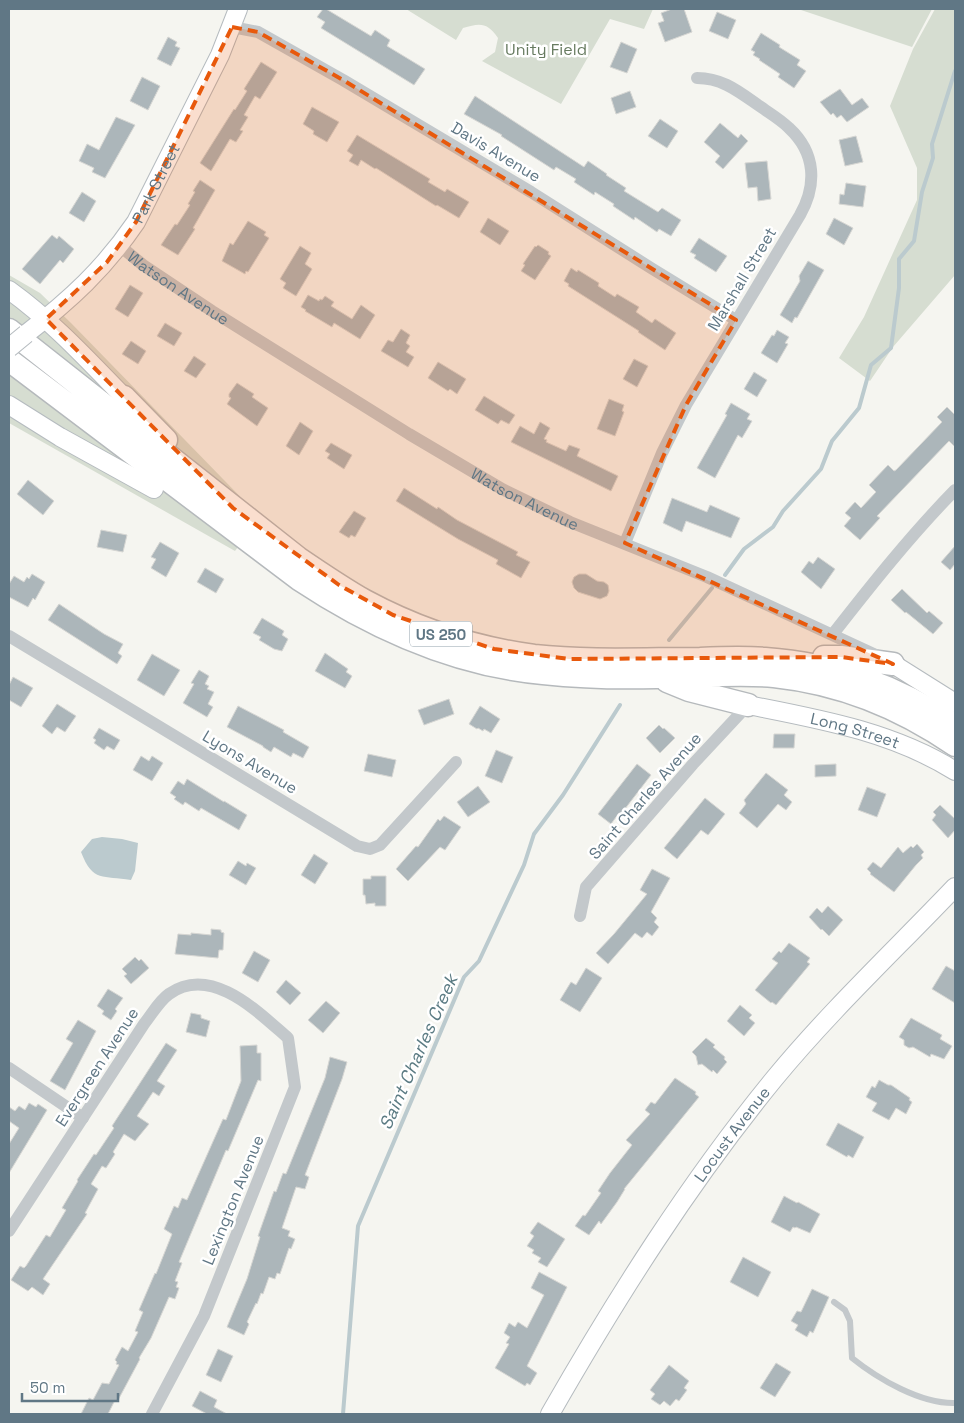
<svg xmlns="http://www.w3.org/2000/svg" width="964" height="1423" font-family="'Space Grotesk',sans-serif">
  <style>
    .green { fill: #d6ddd1 }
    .water { fill: #bbcace }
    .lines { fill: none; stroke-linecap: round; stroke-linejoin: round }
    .stream { stroke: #bbcace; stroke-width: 4 }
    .building { fill: #acb6ba; stroke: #d6d6d3 }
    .secondary-casing { stroke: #b5bbbf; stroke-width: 20 }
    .highway-casing { stroke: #b5b9bc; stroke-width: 25 }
    .lane { stroke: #c3c8cb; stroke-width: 6 }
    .street { stroke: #c3c8cb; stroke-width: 12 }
    .secondary { stroke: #fff; stroke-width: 18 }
    .highway { stroke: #fff; stroke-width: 22 }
    .secondary-bridge-casing { stroke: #b5bbbf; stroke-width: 20; stroke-linecap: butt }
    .secondary-bridge { stroke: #fff; stroke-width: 18 }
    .marked { fill: #e8590c; fill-opacity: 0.2; stroke: #e8590c; stroke-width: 4; stroke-dasharray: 10 6; stroke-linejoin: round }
    .labels { text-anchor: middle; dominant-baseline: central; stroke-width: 5; stroke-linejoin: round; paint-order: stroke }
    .shield { fill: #fff; stroke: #90a0aa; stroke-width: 1 }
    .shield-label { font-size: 15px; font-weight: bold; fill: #607785 }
    .park-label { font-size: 16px; fill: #677b60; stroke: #fff }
    .street-label { font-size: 16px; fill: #607785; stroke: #fff }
    .water-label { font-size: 18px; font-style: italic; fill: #5b7b83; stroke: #fff }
  </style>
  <rect width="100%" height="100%" fill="#f5f5f0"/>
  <path class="green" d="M406,9H653L644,29L610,19L561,104L482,61L495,52L498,38C487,22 480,23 463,28L456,40Z
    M798,9H932L912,47Z
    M935,9H955V275L893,347L870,381L839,358L864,317L917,200V168L890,106L913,49Z
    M9,275L40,293L71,323L260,517L235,551L9,423Z"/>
  <path class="water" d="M102,837L122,839L138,843L135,871L131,880C103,875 93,883 81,852L92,839Z"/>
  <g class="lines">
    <path class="stream" d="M725,575L744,549L773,527L783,511L821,469L832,441L859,408L871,365L891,348L899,288V259L914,241L922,192L933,158L932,144L955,71
      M669,640L712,588
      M343,1414L358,1226L464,977L479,961L524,865L534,834L563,795L620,705"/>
  </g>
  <path class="building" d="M323,9H326L371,36L375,30L390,40L387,46L425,69L414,85L321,28L325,22L317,17Z
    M672,9H684L692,32L665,42L658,23L664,21L661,13Z
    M717,12L736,20L728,39L709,31Z
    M761,33L780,45L779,47L800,60L797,65L806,71L794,88L778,77L780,74L759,60L760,59L753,55L755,52L751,50Z
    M168,37L177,42L175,46L180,48L171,66L157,59Z
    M621,42L637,49L627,73L610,67Z
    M261,62L277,72L260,99L255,96L244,115L248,117L240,130L243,131L236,142L230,139L211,171L200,163L234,109L235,110L247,91L244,89Z
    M142,77L160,86L148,110L130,101Z
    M840,89L852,105L862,98L869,107L847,122L841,115L837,118L833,113L831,115L820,102Z
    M630,91L636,107L616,114L611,98Z
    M475,96L584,167L588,161L607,174L606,175L626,188L624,191L658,212L662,208L681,220L671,236L659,229L657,232L635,217L634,220L613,206L614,204L595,192L594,195L574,182L576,179L556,167L554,170L501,136L502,135L464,114Z
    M312,107L339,122L327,142L313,134L314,131L303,124Z
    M116,117L135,125L105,178L92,172L94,168L79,161L87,144L99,150Z
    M660,119L678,131L667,148L648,136Z
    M720,123L738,138L741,134L748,141L723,169L715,162L720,156L704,142Z
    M357,135L430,179L428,182L445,192L447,189L469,202L459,218L437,205L436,206L376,168L375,169L361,160L358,166L349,161L353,155L347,151Z
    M856,136L863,162L845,166L839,140Z
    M767,161L771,199L758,201L757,187L748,188L745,163Z
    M200,180L215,190L193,228L195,229L178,255L161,245L175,224L177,225L190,205L188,204L195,192L193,191Z
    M846,183L866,186L863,207L839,204L840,194L844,195Z
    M82,192L96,201L84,222L69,213Z
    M488,218L509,231L500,245L480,232Z
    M834,218L853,228L844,245L826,234Z
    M248,221L266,232L264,235L269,238L248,272L246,271L245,274L222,261L230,243L233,245Z
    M52,235L57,239L59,236L74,249L63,263L60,260L40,284L22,269Z
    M699,238L727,256L716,272L694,258L696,255L690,252Z
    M538,245L549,252L548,254L551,256L535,280L521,271L525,265L523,264L535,246L536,247Z
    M300,246L311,253L305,264L312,269L296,296L283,288L286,283L280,279Z
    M808,261L824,270L797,318L795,317L792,323L780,315L800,281L799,276Z
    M571,268L577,272L578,270L599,283L598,286L615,297L617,294L639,307L636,312L652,323L655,319L676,333L665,350L638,332L639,331L568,286L569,284L564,281Z
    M130,285L143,293L128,317L115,309Z
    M308,295L319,301L320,299L322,300L325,296L334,302L331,306L352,319L361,305L375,315L360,339L334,323L332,327L305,311L306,310L301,307Z
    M165,323L182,333L174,346L157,336Z
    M401,329L410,335L406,343L410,346L406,352L414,357L408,367L381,351L388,340L393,342Z
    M777,330L789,337L785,343L788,344L777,363L761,353L772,335L774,336Z
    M131,341L146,351L138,364L122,354Z
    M194,356L206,364L196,378L184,371Z
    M634,359L648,366L637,387L623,379Z
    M438,362L466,379L457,394L450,389L448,391L428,378Z
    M754,372L767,380L757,397L744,389Z
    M237,383L254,394L252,397L268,408L257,426L227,404L231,398L229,397V394Z
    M484,396L515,415L509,424L501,420L498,424L475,410Z
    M609,399L624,405L622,411L624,412L615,436L597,429Z
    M731,403L750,414L747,419L752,421L742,438L738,435L715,478L697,468L727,415L725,414Z
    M947,407L955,415V447L949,441L877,516L880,518L860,540L844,526L851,518L845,513L855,502L861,508L876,492L869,485L888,465L894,471L896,470L942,422L937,417Z
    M300,422L313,431L299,455L286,446Z
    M540,422L550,428L544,439L547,440L546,442L566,451L569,445L580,449L577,456L618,476L611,491L511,442L520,426L534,434Z
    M331,443L352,455L344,469L327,458L330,454L325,451Z
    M28,480L54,501L43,515L17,494Z
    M404,488L437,509L438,507L457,520L518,552L516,555L530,562L521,578L496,564L498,560L458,539L396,501Z
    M672,498L707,512L710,505L740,518L731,538L686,521L682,532L663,523Z
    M354,511L366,518L355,537L351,535L349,538L339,532Z
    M101,530L127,535L123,552L97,547Z
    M160,542L179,553L166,577L151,568L156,559L151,557Z
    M955,546V564L950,570L941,562Z
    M818,557L835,569L821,589L801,572L809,561L813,564Z
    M205,568L224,579L216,593L197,582Z
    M32,574L45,582L35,600L33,598L28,607L9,597V584L14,576L24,582L27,577L29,579Z
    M579,574H586L597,581L604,582L608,585L609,591L607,596L600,599L578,592L574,588L572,582L574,577Z
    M902,589L927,613L929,611L943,623L933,634L906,612L905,613L891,600Z
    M59,604L104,634L123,644L118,653L122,656L117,664L48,620Z
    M262,618L284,631L282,635L288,639L282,651L274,649L259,640L261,637L253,633Z
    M325,653L348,669L346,672L352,676L345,688L315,671Z
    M152,654L180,670L164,696L137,680Z
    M199,670L209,676L205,684L209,686L207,689L214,692L208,704L213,707L207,717L183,703L194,684L191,683Z
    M13,677L33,688L21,707L9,700V685Z
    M449,699L454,714L424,725L418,710Z
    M57,704L76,716L65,732L57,727L52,734L42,726Z
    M238,706L284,730L283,732L309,747L303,758L293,753L291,757L274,747L271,752L263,747V746L227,727Z
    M480,706L500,719L491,733L484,729L483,731L478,728L477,729L469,724Z
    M659,725L663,729L664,728L675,738L660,753L646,738Z
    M99,728L120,740L114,750L107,746L104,750L94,743L96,740L93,738Z
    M774,734H795L794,748H773Z
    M496,750L513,757L502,783L485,776Z
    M368,754L396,760L392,777L364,771Z
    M141,756L149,761L152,756L163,763L152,781L133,770Z
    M637,764L651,775L621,814L619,813L611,824L598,814Z
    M836,764V776L815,777V765Z
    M766,773L788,790L784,795L792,802L786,810L778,804L757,828L739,813L746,804L744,800Z
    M187,779L224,802V801L247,815L239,830L201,808L199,811L185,802L183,805L174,799L176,797L170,793L178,781L184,785Z
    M478,786L490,802L468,817L457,802Z
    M867,787L886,794L877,817L858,810Z
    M705,798L725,814L708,835L701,830L677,859L664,848Z
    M940,805L955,819V830L948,838L932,820L936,815L933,812Z
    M444,816L461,827L445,850L440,847L408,881L396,869L416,846L418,847L438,819L440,821Z
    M917,844L924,852L921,855L923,858L916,865L894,892L870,874L871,873L867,869L873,862L881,868L898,847L903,853L911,846L913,848Z
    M314,854L328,863L315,884L301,875Z
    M238,861L246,866L247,863L256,868L246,885L229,875Z
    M652,869L670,878L651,912L657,918L654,922L659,927L652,936L647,932L642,938L635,933L608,964L596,953L614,934L647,894L640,890Z
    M371,876H386V906H375V903L366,904L365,895H363V879H371Z
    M828,906L843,920L829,936L822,929L821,930L809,917L817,908L822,913Z
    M211,929L221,930V932L224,933L223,950H219L218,958L175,954L178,934L191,935V933L211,935Z
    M789,943L810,958L807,962L810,964L776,1005L772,1002L771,1003L755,990L778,963L772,959L779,951L781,953Z
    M254,951L270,960L258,982L242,973Z
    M135,957L139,961L141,959L149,968L131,984L124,976L127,974L122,969Z
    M946,966L955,971V1003L932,989Z
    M586,968L602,978L580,1012L560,1000L571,982L576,985Z
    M286,980L301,993L290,1005L276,992Z
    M108,989L123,998L115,1009L117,1011L111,1020L102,1014L104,1011L97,1006Z
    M326,1001L340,1013L323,1033L308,1020Z
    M740,1005L752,1015L749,1018L755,1023L744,1036L727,1021Z
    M191,1013L201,1015V1018L210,1021L206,1037L186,1032Z
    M911,1018L942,1035L940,1039L952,1046L944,1059L931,1054L930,1057L913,1047L909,1048L904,1045V1040L899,1037Z
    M78,1020L96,1031L65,1090L50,1081L73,1043L66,1039Z
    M706,1038L715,1045L713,1047L725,1057L724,1059L727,1062L717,1074L713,1070L712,1072L702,1064L698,1065L696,1056L692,1052Z
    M166,1043L177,1050L157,1081L165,1086L159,1096L153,1092L137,1116L149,1124L135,1141L124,1134L113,1152L115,1154L106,1168L102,1166L91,1184L98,1189L85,1213L87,1214L43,1279L50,1284L43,1295L32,1287L28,1291L11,1280L20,1266L24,1268L26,1266L46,1235L50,1237L66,1210L62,1208L78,1181L77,1180L94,1154L96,1155L114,1128L112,1126Z
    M257,1045V1053H261V1081L258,1080L228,1151L226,1150L179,1262L182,1263L175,1281L178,1282L176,1287L179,1288L175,1299L169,1297L151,1338L139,1358L140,1359L117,1402L115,1400L108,1414H81L89,1398L93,1400L102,1383L109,1384L119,1365L116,1364L117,1362L115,1360L122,1347L128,1351L138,1332L135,1331L143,1312L139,1310L155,1273L156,1274L172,1234L164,1229L174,1206L178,1208L182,1198L187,1200L223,1119L226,1120L241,1081L240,1046Z
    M330,1057L347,1062L342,1079L305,1175L309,1177L305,1189L296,1187L282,1228L290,1231L288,1236L295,1239L291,1249L289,1248L280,1274L277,1273L275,1279L269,1277L263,1294L261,1293L257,1304L256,1303L247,1322L249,1324L244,1335L227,1327L247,1279L260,1237L258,1236L274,1191L276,1192L283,1173L286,1174L325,1078Z
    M675,1078L696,1092L695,1094L699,1097L624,1189H625L617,1202L601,1224L599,1221L589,1235L575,1226L583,1215L585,1216L601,1193L598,1191L610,1173L632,1145L626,1140L650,1114L645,1110L651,1102L655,1104Z
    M879,1080L888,1085H891L910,1098L909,1100L912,1102L906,1114L896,1108L889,1120L872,1111L877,1103L866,1097L872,1086L875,1088Z
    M29,1103L36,1107L38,1104L47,1110L9,1173V1144L19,1128L9,1121V1107L15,1111L19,1106L25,1110Z
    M838,1123L864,1137L853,1158L848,1155L847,1157L826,1145Z
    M784,1196L797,1203L798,1202L820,1214L810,1233L796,1227L795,1228L793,1227L790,1232L771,1222Z
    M538,1222L565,1239L547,1267L538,1262L541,1258L532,1253L534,1250L527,1246L534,1236L530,1233Z
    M743,1257L771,1272L758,1297L730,1282Z
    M539,1272L567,1287L527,1366L537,1373L530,1385L527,1383L525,1386L495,1368L509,1344L506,1343L510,1337L504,1333L509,1323L515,1327L518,1322L527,1328L544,1295L531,1288Z
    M812,1289L829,1297L813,1333L810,1331L807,1337L795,1330L798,1325L791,1321L797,1311L801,1312Z
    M218,1349L233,1356L221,1382L206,1375Z
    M776,1363L791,1372L775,1397L760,1388Z
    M669,1365L689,1381L684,1388L687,1390L679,1401L676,1399L670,1406L664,1401L660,1405L651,1399L655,1394L650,1390Z
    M200,1391L217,1400L214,1407L227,1414H207L192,1406Z"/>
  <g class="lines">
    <defs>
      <g id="secondary">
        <path d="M9,290C52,321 87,359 124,397"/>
        <path id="s2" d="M26,334C70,300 104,269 136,222L220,55L238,9"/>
        <path d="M9,405L60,437L154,489"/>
        <path d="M893,664L955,703"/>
        <path id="s3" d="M748,705C819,719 893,732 955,771"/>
        <path id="s4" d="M550,1414C617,1297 689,1183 774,1079C830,1011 895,950 955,887"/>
      </g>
      <path id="highway" d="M9,330L298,558C320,573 342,588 365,601C417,629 475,648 534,656C589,662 645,659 700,659C721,658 743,657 765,659C836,664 895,685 955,725
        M9,360L299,579C373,628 454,665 543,673C581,677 619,678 656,677C695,677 735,672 774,676C840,683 900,707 955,745
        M124,397L166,440
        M824,657H841L893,664
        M667,681L689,690L748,705"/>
    </defs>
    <use href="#secondary" class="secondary-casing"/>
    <use href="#highway" class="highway-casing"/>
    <path class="lane" d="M834,1302L845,1310L850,1321L852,1358C878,1379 921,1404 955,1403"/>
    <g class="street">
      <path d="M232,27L258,32L343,80L531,192L651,268L736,320"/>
      <path id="s1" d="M120,246L143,265L212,311L409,434L502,489L570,522L707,577L880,657"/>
      <path d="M625,543L662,453L686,405L800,215C817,185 816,153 789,128C780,119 769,113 758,105C738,91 722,78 697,78"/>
      <path d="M833,634C872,584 911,535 955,490"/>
      <path d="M9,636L357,846L370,849L380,845L456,762"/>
      <path d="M580,916L586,887L693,764L748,705"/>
      <path d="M9,1068L83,1118"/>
      <path d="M9,1231L144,1024C152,1014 159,1001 169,994C211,964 258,1012 288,1038L295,1087L204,1316L152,1414"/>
    </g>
    <use href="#secondary" class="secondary"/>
    <use href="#highway" class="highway"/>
    <defs>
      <path id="secondary-bridge" d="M9,348L26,334"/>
    </defs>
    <use href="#secondary-bridge" class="secondary-bridge-casing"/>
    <use href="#secondary-bridge" class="secondary-bridge"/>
  </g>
  <path class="marked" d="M232,27L258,32L343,80L736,320L686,405L625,543L893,664L841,657L569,659L494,649L393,615L339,585L233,508L46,319L107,262L136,222Z"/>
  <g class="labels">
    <rect class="shield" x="410" y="621.5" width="62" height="25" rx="4"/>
    <g class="shield-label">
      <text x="441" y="634">US 250</text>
    </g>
    <g class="park-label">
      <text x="546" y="49">Unity Field</text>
    </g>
    <g class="street-label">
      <text transform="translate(496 152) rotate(31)">Davis Avenue</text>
      <text stroke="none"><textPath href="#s2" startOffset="201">Park Street</textPath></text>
      <text transform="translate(742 279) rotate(-59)">Marshall Street</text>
      <text stroke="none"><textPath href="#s1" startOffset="72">Watson Avenue</textPath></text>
      <text stroke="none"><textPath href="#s1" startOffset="478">Watson Avenue</textPath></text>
      <text stroke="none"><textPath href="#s3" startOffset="110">Long Street</textPath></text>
      <text transform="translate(250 762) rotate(31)">Lyons Avenue</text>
      <text transform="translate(645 796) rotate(-49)">Saint Charles Avenue</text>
      <text transform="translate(97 1067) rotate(-57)">Evergreen Avenue</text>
      <text stroke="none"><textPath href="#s4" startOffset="334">Locust Avenue</textPath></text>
      <text transform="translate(233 1200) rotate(-68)">Lexington Avenue</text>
    </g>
    <g class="water-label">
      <text transform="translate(418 1052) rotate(-66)">Saint Charles Creek</text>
    </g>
  </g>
  <rect width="964" height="1423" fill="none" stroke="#607785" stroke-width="20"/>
  <path d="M22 1393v8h96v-8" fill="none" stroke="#607785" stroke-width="2.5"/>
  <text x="30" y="1393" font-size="15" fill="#607785" stroke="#ffffff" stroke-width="4" paint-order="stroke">50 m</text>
</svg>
